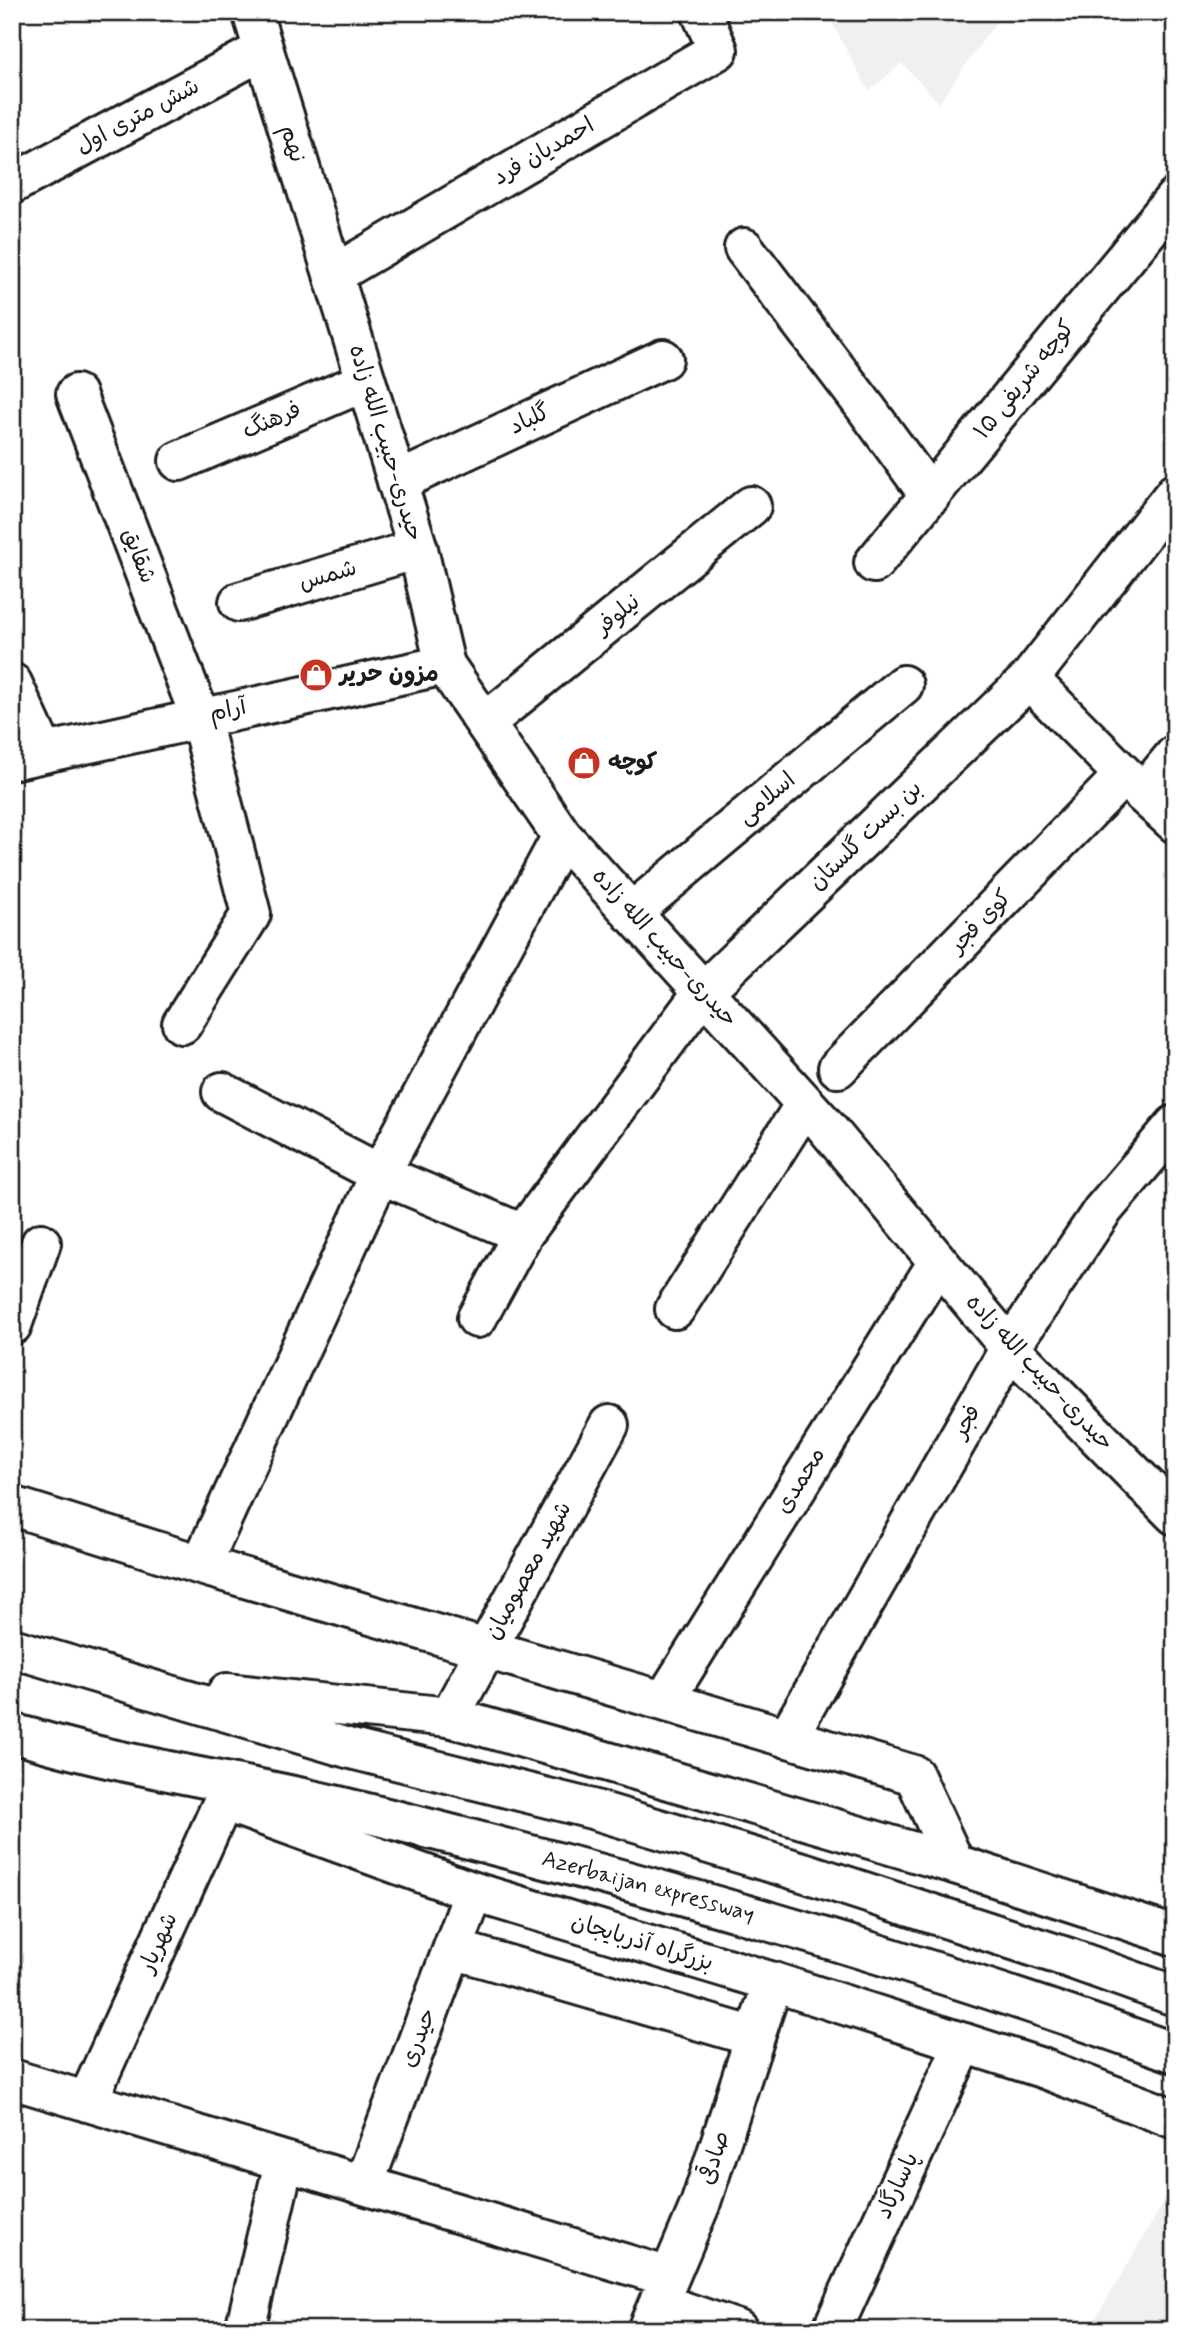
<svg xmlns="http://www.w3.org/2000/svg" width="1187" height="2342" font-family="Mynerve,'Playpen Sans Arabic',sans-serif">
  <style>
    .built { fill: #f0f0f0 }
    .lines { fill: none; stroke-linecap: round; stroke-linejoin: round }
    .minor-casing { stroke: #1c1c1c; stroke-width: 44 }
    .highway-casing { stroke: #1c1c1c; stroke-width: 44 }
    .minor { stroke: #fff; stroke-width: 38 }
    .highway { stroke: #fff; stroke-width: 38 }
    .labels { text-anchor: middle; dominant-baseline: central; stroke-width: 5; stroke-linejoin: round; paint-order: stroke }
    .street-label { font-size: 23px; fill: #1c1c1c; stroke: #fff }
    .poi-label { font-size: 23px; font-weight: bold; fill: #1c1c1c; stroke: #fff; text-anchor: start }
  </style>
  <rect width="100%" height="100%" fill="#fff"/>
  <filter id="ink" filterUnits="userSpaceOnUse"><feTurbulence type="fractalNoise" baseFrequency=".0143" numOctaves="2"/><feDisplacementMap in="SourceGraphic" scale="14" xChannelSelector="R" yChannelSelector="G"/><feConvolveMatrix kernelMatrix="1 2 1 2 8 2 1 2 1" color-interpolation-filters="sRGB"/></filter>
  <g filter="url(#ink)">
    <path class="built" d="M826,12H1003L939,103L902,63L869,91Z
      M1168,2195L1175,2199V2330H1089Z"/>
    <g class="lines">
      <defs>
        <path id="minor" d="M252,12L418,549L445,665L562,836L821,1121L1010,1348L1175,1515
          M12,184L263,50
          M744,248L866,408L930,496
          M333,275L718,50L701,12
          M76,394L200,717L251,914L182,1024
          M179,461L366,381
          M397,482L663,359
          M1175,493L1029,679L1143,794L1175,823
          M874,563L1175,198
          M239,602L418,549
          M12,683L44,753
          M485,723L751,506
          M12,760L445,665
          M1143,794L1175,755
          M631,913L903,685
          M838,1068L1124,775
          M222,1092L380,1174L523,1234
          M675,1309L805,1104
          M477,1318L523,1234L703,992L1029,679
          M12,1325L41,1243
          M12,1506L201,1565L914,1775L955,1864
          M201,1565L380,1174L562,836
          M664,1701L938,1262
          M449,1717L609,1425
          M787,1738L1010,1348L1102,1211L1175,1125
          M453,1949L755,2037
          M12,2079L669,2277
          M87,2102L231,1784
          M364,2184L474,1892
          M659,2303L738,2330
          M245,2330L284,2162
          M647,2330L700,2205L773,1982
          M832,2330L964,2043"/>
        <path id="highway" d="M12,1648L351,1749L592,1809L806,1873L1069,1958L1175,1996
          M227,1693L449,1717L605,1761L955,1864L1175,1936
          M12,1733C45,1742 79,1752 112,1759C187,1776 263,1788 338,1806C620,1875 901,1954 1175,2053
          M234,1805L474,1892L773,1982L1042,2068L1175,2119"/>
      </defs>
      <use href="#minor" class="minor-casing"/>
      <use href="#highway" class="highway-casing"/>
      <use href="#minor" class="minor"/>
      <use href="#highway" class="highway"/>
    </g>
  </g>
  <defs>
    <symbol id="shop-disc" viewBox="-11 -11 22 22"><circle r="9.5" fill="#c8321e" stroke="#fff"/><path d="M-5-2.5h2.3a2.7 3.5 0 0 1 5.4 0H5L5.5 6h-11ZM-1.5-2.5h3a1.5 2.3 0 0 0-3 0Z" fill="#fff"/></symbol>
  </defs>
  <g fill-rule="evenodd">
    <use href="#shop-disc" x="297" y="656" width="38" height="38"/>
    <use href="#shop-disc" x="565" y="744" width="38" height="38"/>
  </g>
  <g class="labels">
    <g class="street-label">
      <text transform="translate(138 117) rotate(-28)">شش متری اول</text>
      <text transform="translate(292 144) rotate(73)">نهم</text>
      <text transform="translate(544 152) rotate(-30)">احمدیان فرد</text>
      <text transform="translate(1025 380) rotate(-51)">کوچه شریفی ۱۵</text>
      <text transform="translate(530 420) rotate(-25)">گلباد</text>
      <text transform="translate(272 421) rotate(-23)">فرهنگ</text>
      <text transform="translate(385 443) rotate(73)">حیدری-حبیب الله زاده</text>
      <text transform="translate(138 556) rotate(69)">شقایق</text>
      <text transform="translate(328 576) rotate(-16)">شمس</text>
      <text transform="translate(618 615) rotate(-39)">نیلوفر</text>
      <text transform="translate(228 711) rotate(-12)">آرام</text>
      <text transform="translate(767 799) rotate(-40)">اسلامی</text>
      <text transform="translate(866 836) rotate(-44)">بن بست گلستان</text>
      <text transform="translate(981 922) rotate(-46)">کوی فجر</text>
      <text transform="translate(664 948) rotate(48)">حیدری-حبیب الله زاده</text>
      <text transform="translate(1039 1373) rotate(47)">حیدری-حبیب الله زاده</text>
      <text transform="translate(967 1422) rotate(-60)">فجر</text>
      <text transform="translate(801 1481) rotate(-58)">محمدی</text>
      <text transform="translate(529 1571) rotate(-61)">شهید معصومیان</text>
      <text transform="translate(648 1887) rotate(15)">Azerbaijan expressway</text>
      <text transform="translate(159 1943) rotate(-66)">شهریار</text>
      <text transform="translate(642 1943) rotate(17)">بزرگراه آذربایجان</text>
      <text transform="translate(419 2038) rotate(-69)">حیدری</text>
      <text transform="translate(715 2158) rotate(-72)">صادقی</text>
      <text transform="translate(898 2186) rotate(-65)">پاسارگاد</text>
    </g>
    <g class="poi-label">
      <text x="340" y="675">مزون حریر</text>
      <text x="608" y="763">کوچه</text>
    </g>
  </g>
  <rect width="1187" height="2342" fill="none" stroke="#fff" stroke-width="42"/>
  <rect x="21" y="21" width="1145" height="2300" fill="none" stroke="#1c1c1c" stroke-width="2.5" filter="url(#ink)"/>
</svg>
